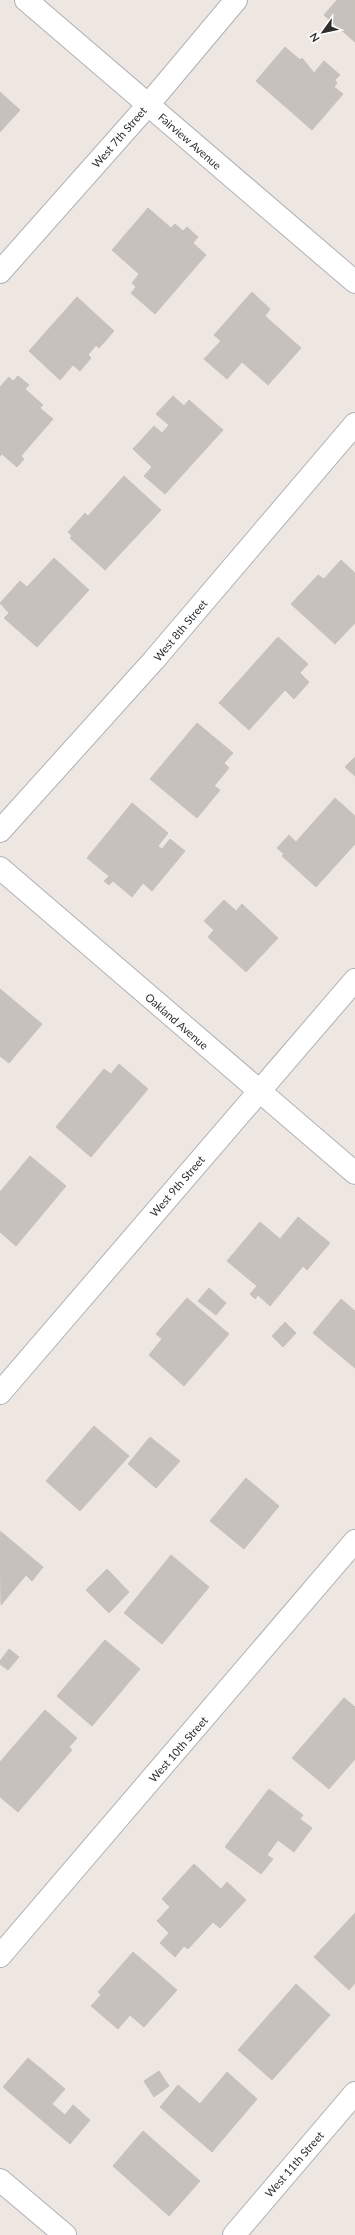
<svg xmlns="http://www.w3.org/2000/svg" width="355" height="2235" font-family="Lato,sans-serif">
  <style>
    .building { fill: #c6c1bc; stroke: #c8c1bb }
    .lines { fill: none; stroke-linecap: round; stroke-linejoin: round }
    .minor-casing { stroke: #aeb1b8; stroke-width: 24 }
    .minor { stroke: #fff; stroke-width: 22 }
    .labels { text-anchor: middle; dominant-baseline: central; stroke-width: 3; stroke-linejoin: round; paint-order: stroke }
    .street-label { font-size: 11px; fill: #2d2d2d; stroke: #fff }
  </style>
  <rect width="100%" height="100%" fill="#ede6e1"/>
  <path class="building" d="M337,0H355V42L324,15Z
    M285,47L300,60L302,58L314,73L324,61L340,75L335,80L337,83L334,87L343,94L312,130L256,81Z
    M0,92L20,110L0,132Z
    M148,208L171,228L175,224L183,231L187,227L198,237L193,243L206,255L155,314L131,293L136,287L132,283L139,274L112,250Z
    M252,292L270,309L265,316L301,348L268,385L242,362L227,379L204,359L221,341L214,335Z
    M77,297L114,331L99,348L96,345L88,355L91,358L80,371L73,365L60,380L29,351Z
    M18,376L29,385L25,389L43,405L40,408L53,419L21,456L24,459L17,467L2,454L0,456V387L9,377L13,381Z
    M173,396L184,406L189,400L223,430L165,494L144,476L152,467L133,449L154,426L162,433L169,425L156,414Z
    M124,476L161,510L105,570L70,538L72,536L68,532L85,513L88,516Z
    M54,558L89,590L37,647L4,618L9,613L0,603L20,581L27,587Z
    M341,560L355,573V623L335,644L291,604L318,575L324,579Z
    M278,637L308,664L300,673L309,682L294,699L285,690L249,730L219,703Z
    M197,723L233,753L224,763L229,768L214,786L220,790L197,818L150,779Z
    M355,757V776L345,767Z
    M335,798L355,816V844L316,887L282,856L284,854L277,848L289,835L296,842Z
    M132,803L168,833L158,846L162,849L170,839L185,851L152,891L143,883L132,897L113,881L109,885L104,881L109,876L87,858Z
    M224,900L236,911L242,904L278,938L246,972L208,937L214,930L204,921Z
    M0,989L42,1024L9,1063L0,1056Z
    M119,1064L148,1089L91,1157L56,1127L104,1069L111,1074Z
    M30,1156L66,1186L16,1246L0,1232V1192Z
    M298,1217L330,1243L307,1270L303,1266L270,1306L258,1295L255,1299L250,1294L257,1286L227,1261L260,1222L280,1239Z
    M209,1288L226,1303L216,1315L198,1301Z
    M187,1298L229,1334L184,1386L149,1355L162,1339L156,1334Z
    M341,1299L355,1311V1368L313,1333Z
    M285,1322L296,1333L283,1347L272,1336Z
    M94,1426L129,1456L80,1511L46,1481Z
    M150,1437L180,1461L156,1488L128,1464Z
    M246,1478L279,1506L244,1549L210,1521Z
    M0,1531L43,1567L32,1581L26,1575L1,1605Z
    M171,1555L209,1587L162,1644L124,1613Z
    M107,1569L129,1592L109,1613L86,1590Z
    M105,1640L140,1669L92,1726L57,1696Z
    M9,1649L19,1657L8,1670L0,1664V1661Z
    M344,1698L355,1707V1759L329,1789L292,1758Z
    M45,1710L77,1738L69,1747L72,1750L18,1812L0,1797V1762Z
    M269,1789L303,1815L300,1819L312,1828L294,1852L278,1840L267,1855L273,1859L261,1874L225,1847Z
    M194,1864L221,1889L227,1882L246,1900L220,1928L213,1922L188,1949L184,1946L175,1957L160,1943L169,1933L157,1921L170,1907L162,1899Z
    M355,1913V1983L349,1990L314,1957Z
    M133,1952L177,1990L144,2027L130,2015L118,2029L91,2006L101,1995L98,1992Z
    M296,1984L330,2015L272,2080L238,2050Z
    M28,2058L65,2089L52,2104L65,2115L73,2105L90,2120L70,2144L3,2087Z
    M159,2071L169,2086L154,2097L144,2081Z
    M227,2072L257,2099L212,2152L160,2107L178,2085L200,2104Z
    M143,2131L200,2181L169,2216L113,2166Z"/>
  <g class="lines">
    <defs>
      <path id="minor" d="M26,0L355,282
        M0,272L148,105L236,0
        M0,831L154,660L355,424
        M0,868L355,1173
        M0,1393L355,980
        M0,1956L355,1541
        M0,2180L65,2235
        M234,2235L355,2093"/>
    </defs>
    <use href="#minor" class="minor-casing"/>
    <use href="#minor" class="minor"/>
  </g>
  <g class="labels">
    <g class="street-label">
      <text transform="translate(119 137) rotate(-49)">West 7th Street</text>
      <text transform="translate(190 141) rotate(41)">Fairview Avenue</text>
      <text transform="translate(180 630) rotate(-50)">West 8th Street</text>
      <text transform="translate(177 1021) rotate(41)">Oakland Avenue</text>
      <text transform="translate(177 1186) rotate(-49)">West 9th Street</text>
      <text transform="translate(178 1749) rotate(-49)">West 10th Street</text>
      <text transform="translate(294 2164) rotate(-49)">West 11th Street</text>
    </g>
  </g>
  <g transform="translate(323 32) rotate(237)" stroke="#ffffff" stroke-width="3" paint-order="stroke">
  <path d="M0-3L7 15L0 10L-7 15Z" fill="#2d2d2d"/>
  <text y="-6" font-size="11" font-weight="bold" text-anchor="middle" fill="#2d2d2d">N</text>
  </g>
</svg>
